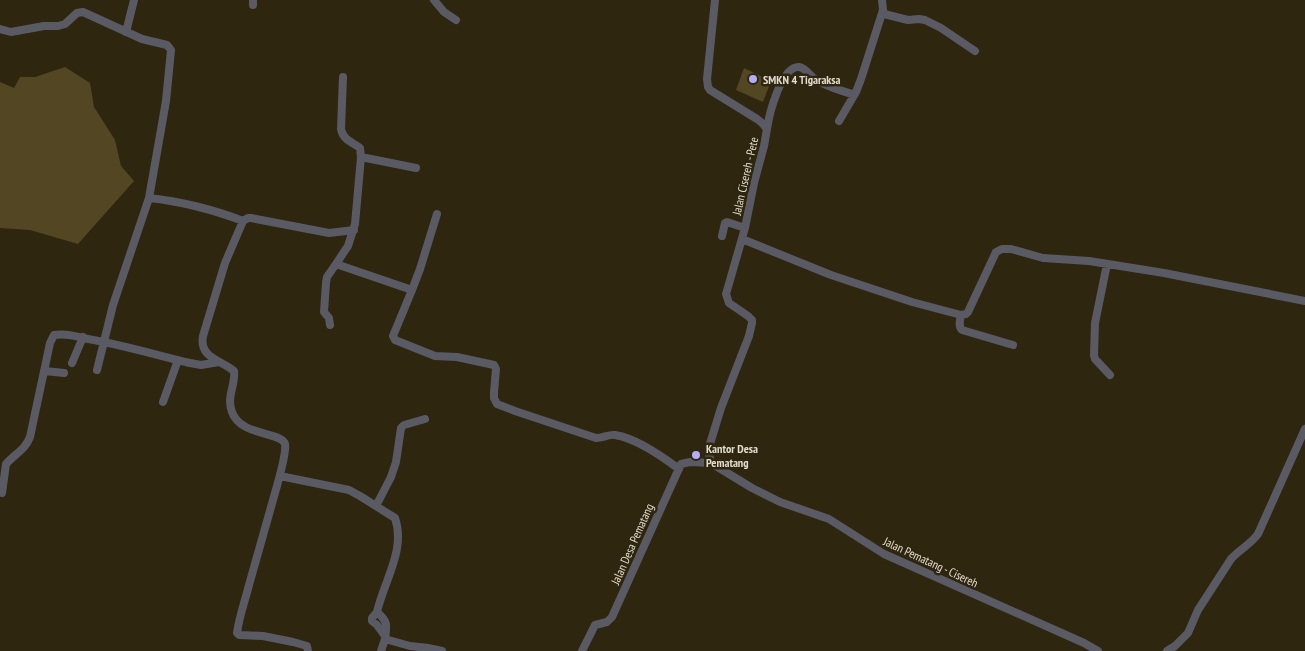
<svg xmlns="http://www.w3.org/2000/svg" width="1305" height="651" font-family="'PT Sans Narrow',sans-serif">
  <style>
    .green { fill: #534622 }
    .lines { fill: none; stroke-linecap: round; stroke-linejoin: round }
    .minor { stroke: #5a5a65; stroke-width: 8 }
    .poi-dot { fill: #b2adf9; stroke: #2f260f; stroke-width: 2 }
    .labels { text-anchor: middle; dominant-baseline: central; stroke-width: 5; stroke-linejoin: round; paint-order: stroke }
    .poi-label { font-size: 12px; font-weight: bold; fill: #e0dbcd; stroke: #2f260f; text-anchor: start }
    .street-label { font-size: 12px; fill: #e0dbcd; stroke: #2f260f }
  </style>
  <rect width="100%" height="100%" fill="#2f260f"/>
  <path class="green" d="M65,67L90,83L94,107L115,140L121,166L134,181L78,244L30,230L0,228V82L14,88L20,77H35Z
    M744,68L771,81L763,102L736,90Z"/>
  <g class="lines">
    <path class="minor" d="M434,0L444,12L456,20
      M715,0L707,79L708,87L710,90L757,119L762,123L767,129L764,146L754,183L745,228L726,294L729,303L748,316L752,320V323L749,336L721,408L709,447V454L711,463L752,488L780,502L829,519L884,554L1084,643L1098,651
      M882,0L883,10L884,14L908,20L919,19L925,20L941,28L975,51
      M253,5V0
      M0,29L11,32L44,26H58L65,24L77,13L83,12L142,39L167,45L171,50L166,101L149,198C179,201 215,210 243,221L225,263L203,336C199,358 221,360 234,371C236,384 226,397 232,412C240,436 282,432 285,444C287,454 276,489 273,500C265,528 257,556 249,585C245,601 239,617 237,633L239,635L263,636L293,642L307,646L308,651
      M126,32L134,0
      M343,77L341,129C343,140 352,142 360,148L361,157L355,224L348,246L336,264L412,290L393,336L395,340L435,356L457,357L494,365L496,369L494,392V398L497,404L515,411L596,438C603,438 609,434 615,435C635,438 663,457 679,469
      M839,121L856,92L861,79L883,10
      M767,129C769,115 781,66 799,67C806,68 810,76 815,79C826,87 841,90 854,95
      M361,157L416,168
      M243,221L248,218H251L329,233L354,230
      M722,236L725,223L727,222L745,228
      M742,239L831,275L912,302L961,315L966,314L968,312L996,252L1002,249H1011L1043,258L1089,261L1164,273L1305,301
      M1107,264L1095,323L1094,355L1095,359L1110,375
      M412,290L420,269L437,214
      M961,315C960,320 958,326 962,330L1013,345
      M330,325L329,318L324,312L326,283L327,277L336,264
      M72,363L83,337
      M97,370L113,305L149,198
      M45,371L64,373
      M163,402L178,360
      M280,476L349,490L360,496L395,518C406,550 384,581 377,612C388,622 387,624 385,639
      M2,493L6,464C16,453 25,450 30,437L50,343L54,335C64,333 77,336 88,339C123,345 156,355 190,363L201,365L219,362
      M376,506L391,477L396,462L401,428L404,425L425,419
      M377,612L372,618V621L377,625L385,636
      M381,651L385,639L410,646L428,648L442,651
      M582,651L595,625L607,622L612,617L681,464L690,462L711,463
      M1167,651L1175,646L1188,633L1198,610L1231,559C1239,550 1251,544 1258,534L1305,429"/>
  </g>
  <g class="poi-dot">
    <circle cx="753" cy="79" r="5"/>
    <circle cx="696" cy="455" r="5"/>
  </g>
  <g class="labels">
    <g class="poi-label">
      <text x="763" y="79">SMKN 4 Tigaraksa</text>
      <text x="706" y="448">Kantor Desa<tspan x="706" dy="14">Pematang</tspan></text>
    </g>
    <g class="street-label">
      <text transform="translate(745 176) rotate(-77)">Jalan Cisereh - Pete</text>
      <text transform="translate(632 544) rotate(-66)">Jalan Desa Pematang</text>
      <text transform="translate(931 562) rotate(25)">Jalan Pematang - Cisereh</text>
    </g>
  </g>
</svg>
